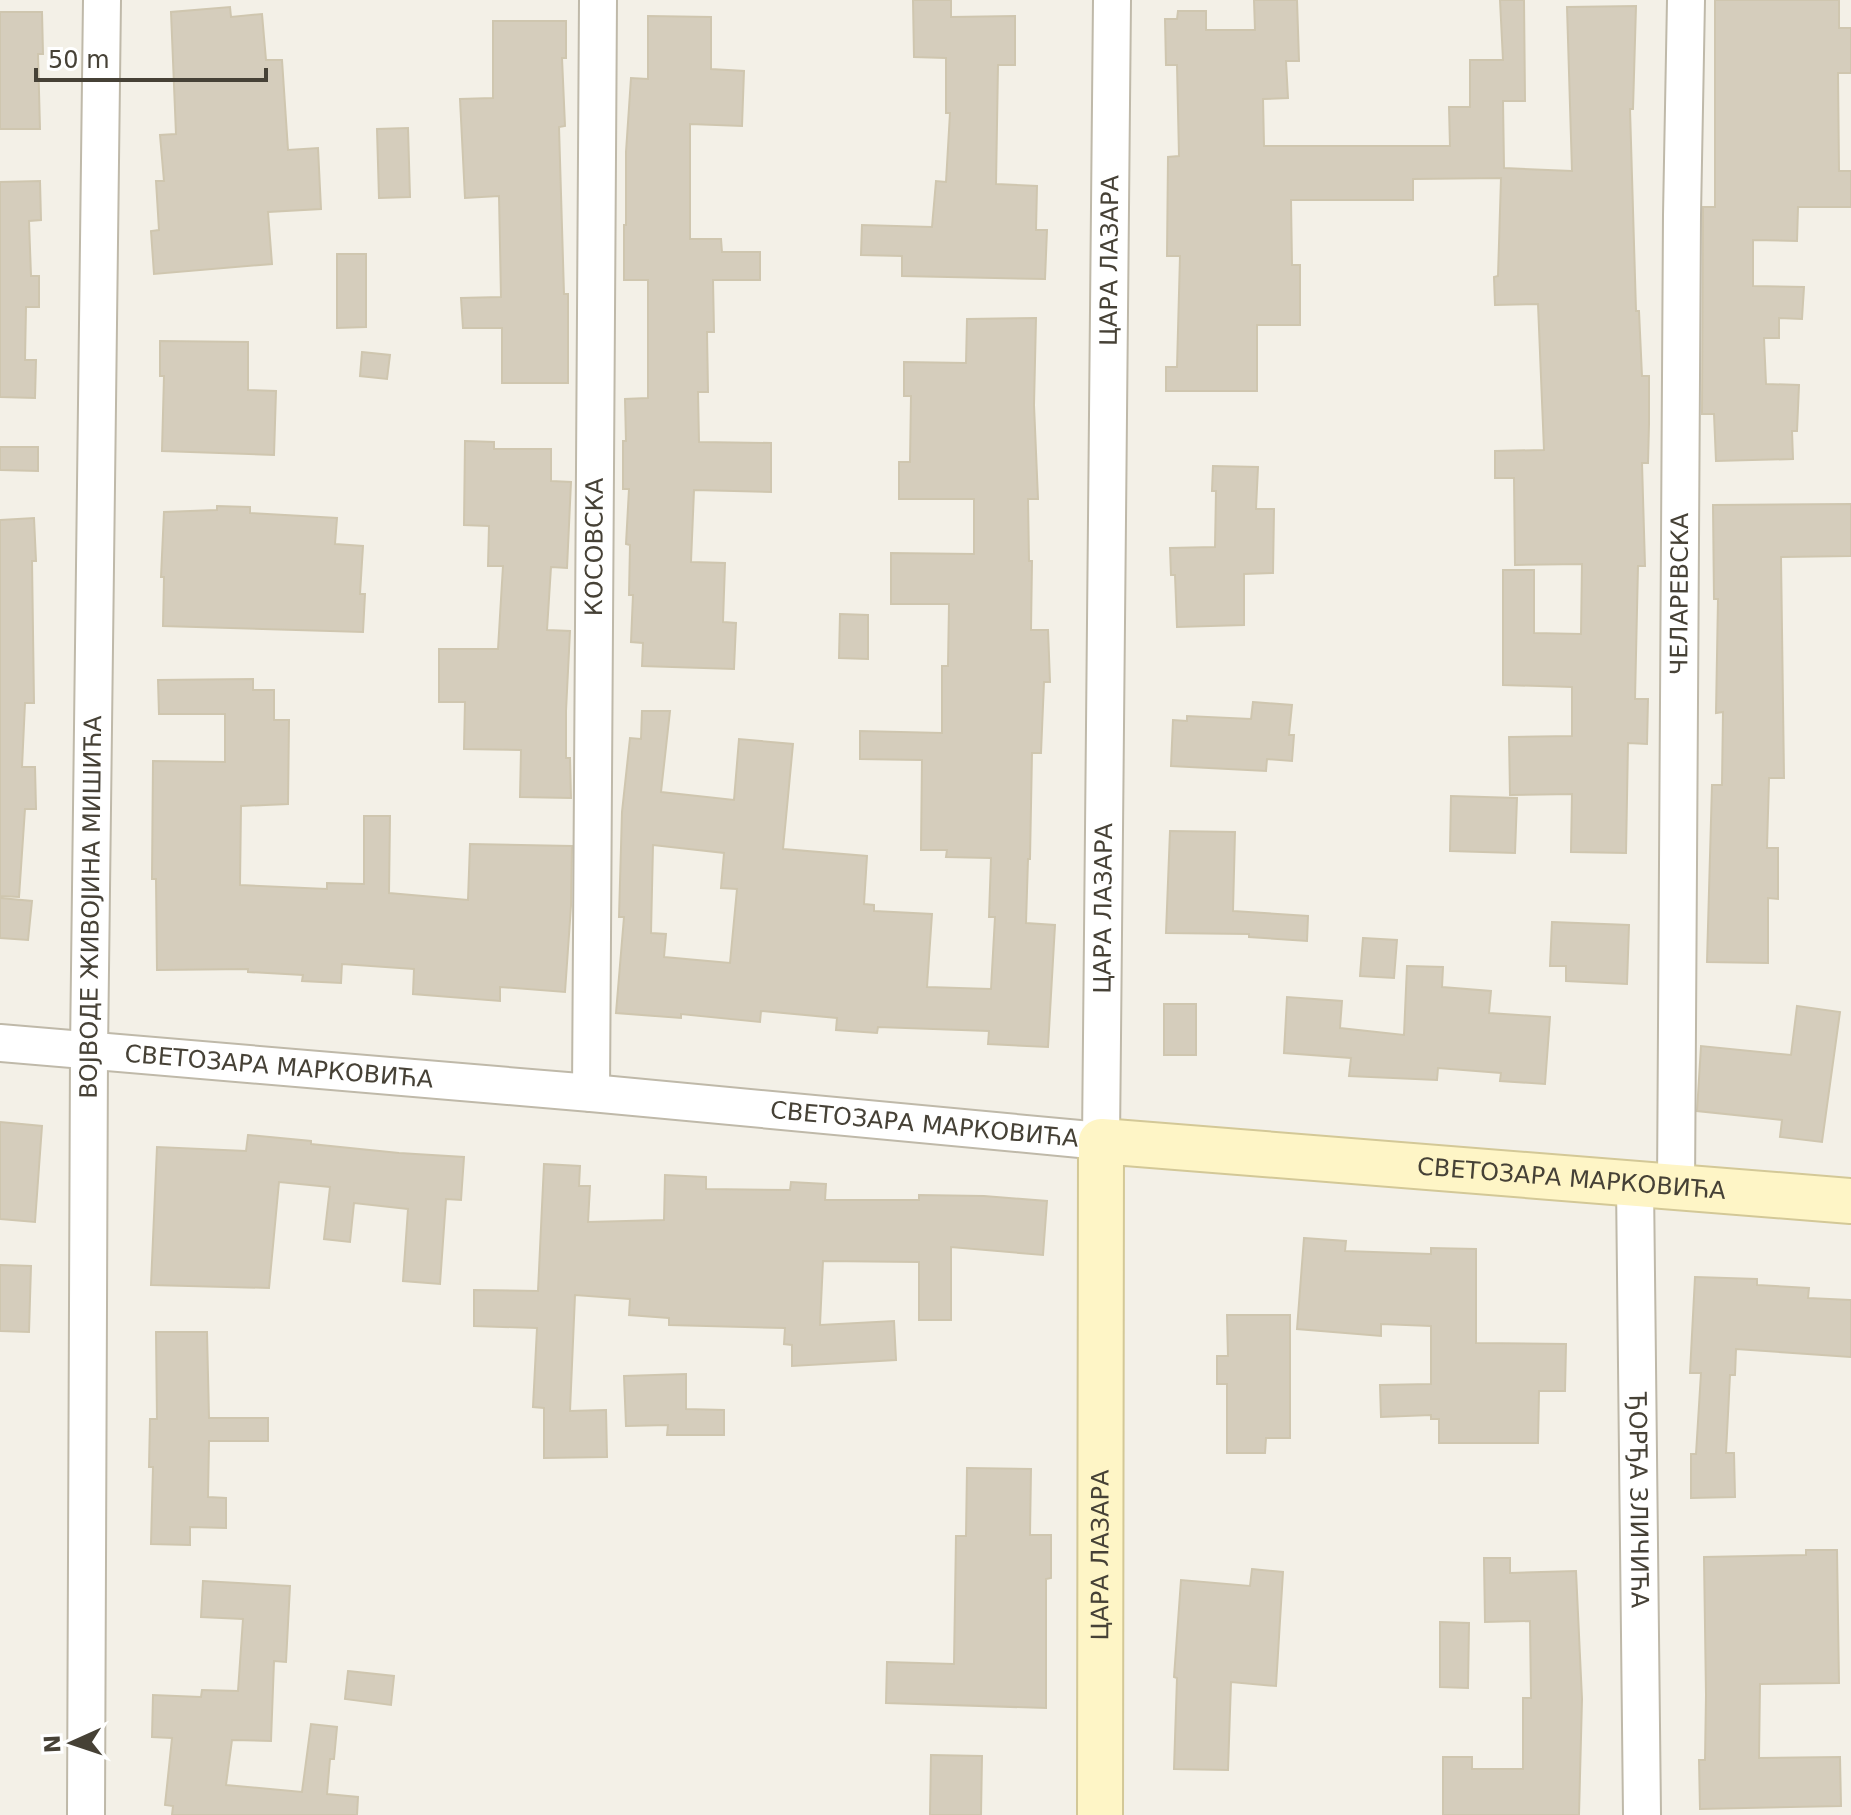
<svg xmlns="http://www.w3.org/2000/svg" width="1851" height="1815" font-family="'DejaVu Sans',sans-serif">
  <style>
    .building { fill: #d5cdbc; stroke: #cfc6af; stroke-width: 2; fill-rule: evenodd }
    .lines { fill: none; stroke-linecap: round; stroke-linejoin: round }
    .street-casing { stroke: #bfb9a9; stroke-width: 40 }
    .secondary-casing { stroke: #d3c897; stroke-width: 48 }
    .street { stroke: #fff; stroke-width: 36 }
    .secondary { stroke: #fef5c6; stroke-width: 44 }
    .labels { text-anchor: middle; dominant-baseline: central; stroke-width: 8; stroke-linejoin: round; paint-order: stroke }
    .street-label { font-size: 24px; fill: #464136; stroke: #fff }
  </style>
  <rect width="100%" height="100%" fill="#f3f0e7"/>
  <path class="building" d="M913,0H951V17L1015,16V65H998L996,184L1037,186L1036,230H1047L1045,279L902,276V256L861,255L862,225L932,227L936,181L946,182L950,113H946V58L914,57Z
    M1254,0H1297L1299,61H1286L1288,98L1263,99L1264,146H1450L1449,107H1470V60H1503L1500,0H1524L1525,101H1503L1504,168L1572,171L1567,7L1636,6L1633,109H1630L1636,311H1639L1642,376H1649V424L1648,463H1642L1645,566H1638L1635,699H1648L1647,744L1628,743L1626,853L1571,852L1572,794L1510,795L1509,737L1572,736V687L1503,685V570H1534V633L1581,634L1582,564L1515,565L1514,478H1495V451L1544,450L1538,304L1495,305L1494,277L1498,276L1501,178L1413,179V200H1291L1292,265H1300V325H1257V391H1166V367H1177L1180,256H1167L1168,157L1179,156L1177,65H1166L1165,19H1177L1178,11H1206V30H1255Z
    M1715,0H1839V28H1851V73H1838L1839,171H1851V207H1798L1797,241L1753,240V286L1804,287L1802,319L1779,318V338H1764L1766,384L1799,385L1797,431H1792L1793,459L1716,461L1714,414H1702L1703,207H1715Z
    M230,7L231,17L262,14L266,60H282L288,150L318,148L321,209L268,212L272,264L154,274L151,231L159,230L156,181H164L160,135L176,134L171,12Z
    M0,12H42L43,54H38L40,129H0Z
    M648,16L711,17V69L744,71L742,126L690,124V239H721L722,252H760V280H713L714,332H707L708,392H698L699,442L771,443V492L694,490L691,562L725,563L723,622L736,623L734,669L642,666L643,643L631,642L633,595H629L630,545L626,544L629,489H623V441H626L625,399L648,398V280H624V225H626V152L631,78L648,79Z
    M493,21H566V58H562L565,126L559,127L564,294H568V383H502V328H463L461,298L501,297L499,196L465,198L460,99L493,98Z
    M408,128L410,197L379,198L377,129Z
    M40,181L41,220L29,221L31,276H39V307H26L25,360H36L35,398L0,397V182Z
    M337,254H366V327L337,328Z
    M1036,318L1034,405L1038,499H1028L1029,561H1032L1031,630H1048L1050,682H1044L1041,753H1032L1030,859H1028L1026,923L1055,925L1048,1047L988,1044L989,1031L878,1027L877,1033L836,1030L837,1018L761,1011L760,1022L681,1014V1018L616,1013L624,917H619L622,812L630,738L641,739L642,711H670L661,792L734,800L739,739L793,744L783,849L867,856L864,904L874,905V911L932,914L927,987L991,989L995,917H989L991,858L946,857L947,850H921L922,760L860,759V731L942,733V666H948L949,604H891V553L974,554V499H899V462H910L911,396H904V362L966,363L967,319ZM653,845L724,853L721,888L737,889L730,963L664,957L666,934L651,933Z
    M160,341L248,342V390L276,391L274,455L162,451L164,376H160Z
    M362,352L390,355L387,379L360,376Z
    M465,441L494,442V449H551V481L571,482L567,568L551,567L547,630L570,631L566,711V758H570L571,798L520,797L521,750L464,749L465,702H439V649H498L503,566H488L489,526L464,525Z
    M0,447H38V471L0,470Z
    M1213,466L1258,467L1256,509H1274L1273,573L1244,574V625L1177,627L1175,575H1171L1170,548L1215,547L1216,491H1212Z
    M1851,504V556L1781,557L1784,778H1769L1767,848H1778V899L1768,898V963L1707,962L1712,785H1722L1723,712L1716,713L1718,599H1714L1713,505Z
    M217,506L250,507V513L337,518L335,544L363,546L360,594H365L363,632L163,626L164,577H161L164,512L217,510Z
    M34,518L36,561H32L34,703H25L22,767H35L36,809H25L19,897L0,896V520Z
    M840,614L868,615V659L839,658Z
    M253,679V690H274V720H289L288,804L241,806L240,885L327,889V883L364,884V816H390L389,893L468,900L470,844L572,846L571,906L565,992L500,987V1001L413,994L414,969L342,964L341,983L302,981L303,975L248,972V969L157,970L156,879H152L153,761L225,762V714H159L158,680Z
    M1253,702L1292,705L1289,735H1294L1292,761L1267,759L1266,771L1171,766L1173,720L1187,721V716L1251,719Z
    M1451,796L1517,798L1515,853L1450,851Z
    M1170,831L1235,832L1233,911L1308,916L1307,941L1249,937V934L1166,933Z
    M0,898L32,901L28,940L0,938Z
    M1552,922L1629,925L1627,984L1566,981V966H1550Z
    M1363,938L1397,940L1394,978L1360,976Z
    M1407,966L1443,967L1442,987L1491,991L1489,1013L1550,1017L1545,1084L1500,1081L1501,1073L1438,1068L1437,1080L1349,1076L1351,1058L1284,1053L1287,997L1342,1001L1340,1028L1404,1035Z
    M1164,1004H1196V1055H1164Z
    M1797,1006L1840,1012L1822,1142L1780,1137L1782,1120L1697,1111L1701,1046L1791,1055Z
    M0,1122L42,1126L35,1222L0,1219Z
    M248,1135L311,1141V1144L399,1153L464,1157L461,1200L446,1199L440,1284L403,1281L408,1209L354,1203L350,1242L324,1239L330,1187L279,1182L269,1288L151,1285L157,1147L246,1151Z
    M544,1164L580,1166L579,1186H590L588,1222L664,1220L665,1175L706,1177V1189L790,1190L791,1182L826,1184L825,1200H919V1195L984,1196L1047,1201L1043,1255L951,1247V1320H919V1262L823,1261L820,1325L894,1321L896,1360L792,1366V1345L784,1344L785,1328L669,1325V1318L629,1315L630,1299L575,1295L570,1411L606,1410L607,1457L544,1458V1408L533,1407L537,1328L474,1326V1290L538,1291Z
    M1304,1238L1346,1241L1345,1251L1431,1254V1248L1476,1249V1343L1566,1344L1565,1391H1539L1538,1443H1439V1419H1431V1415L1381,1417L1380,1385L1431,1384V1326L1381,1324V1336L1297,1329Z
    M0,1265L31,1266L29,1332L0,1331Z
    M1695,1277L1757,1279V1285L1809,1288L1808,1298L1851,1300V1357L1736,1349L1735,1375H1730L1726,1453H1734L1735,1497L1691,1498V1454H1696L1701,1373H1690Z
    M1227,1315H1290V1438H1266L1265,1453H1227V1384H1217V1356H1228Z
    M156,1332H207L209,1418H268V1441H209L208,1497L226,1498V1528L190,1527V1545L151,1544L153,1467H149L150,1419H157Z
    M686,1374V1409L724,1410V1435H667L668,1425L626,1426L624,1376Z
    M967,1468L1031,1469L1030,1535H1051V1578L1046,1579V1708L886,1703L887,1662L954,1664L956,1536H966Z
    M1806,1550H1837L1839,1683L1760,1684L1759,1758L1840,1757L1841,1806L1700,1809L1699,1760H1705L1706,1695L1704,1557L1806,1555Z
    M1484,1558H1510V1573L1576,1571L1582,1699L1579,1815H1443V1757H1472V1769H1523V1698H1531L1530,1621L1485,1622Z
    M1252,1569L1283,1572L1276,1686L1231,1682L1228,1770L1174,1769L1177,1678L1174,1677L1181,1580L1250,1586Z
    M203,1581L290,1586L286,1662L274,1661L271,1741L232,1740L226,1785L302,1792L311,1724L337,1727L334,1759H330L327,1794L358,1797L357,1815H172L173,1806L165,1805L172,1738L152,1737L153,1695L201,1697L202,1690L238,1691L243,1619L201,1617Z
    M1440,1622L1469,1623L1468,1688L1440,1687Z
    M348,1671L394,1676L391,1705L345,1699Z
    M931,1755L982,1756L981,1815H930Z"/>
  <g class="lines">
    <defs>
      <g id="street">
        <path id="s1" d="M0,1043L591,1093L1101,1141L1112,0"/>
        <path id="s2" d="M591,1093L598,0"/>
        <path id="s3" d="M1635,1184L1642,1815"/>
        <path id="s4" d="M1676,1188L1682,215L1686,0"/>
        <path id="s5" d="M86,1815L89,1051L102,0"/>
      </g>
      <g id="secondary">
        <path id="s6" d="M1100,1815L1101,1141L1851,1201"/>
      </g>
    </defs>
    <use href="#street" class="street-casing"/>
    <use href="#secondary" class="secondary-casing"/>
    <use href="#street" class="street"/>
    <use href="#secondary" class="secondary"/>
  </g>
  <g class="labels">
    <g class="street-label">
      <text stroke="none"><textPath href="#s1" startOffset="1986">ЦАРА ЛАЗАРА</textPath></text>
      <text stroke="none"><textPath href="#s2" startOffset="546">КОСОВСКА</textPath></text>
      <text stroke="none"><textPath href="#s4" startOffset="594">ЧЕЛАРЕВСКА</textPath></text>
      <text stroke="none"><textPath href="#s5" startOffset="908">ВОЈВОДЕ ЖИВОЈИНА МИШИЋА</textPath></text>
      <text stroke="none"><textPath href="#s1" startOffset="1338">ЦАРА ЛАЗАРА</textPath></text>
      <text stroke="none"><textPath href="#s1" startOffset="280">СВЕТОЗАРА МАРКОВИЋА</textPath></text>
      <text stroke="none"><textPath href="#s1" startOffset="928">СВЕТОЗАРА МАРКОВИЋА</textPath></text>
      <text stroke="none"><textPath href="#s6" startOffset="1146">СВЕТОЗАРА МАРКОВИЋА</textPath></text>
      <text stroke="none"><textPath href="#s3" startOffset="316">ЂОРЂА ЗЛИЧИЋА</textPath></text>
      <text stroke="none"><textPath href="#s6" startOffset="260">ЦАРА ЛАЗАРА</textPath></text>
    </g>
  </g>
  <g transform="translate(72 1743) rotate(267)" stroke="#ffffff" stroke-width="6" paint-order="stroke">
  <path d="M0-6L14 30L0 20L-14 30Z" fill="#464136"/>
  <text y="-12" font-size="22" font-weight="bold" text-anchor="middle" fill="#464136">N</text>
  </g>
  <path d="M36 68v12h230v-12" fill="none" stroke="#464136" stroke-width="4"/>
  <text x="48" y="68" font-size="24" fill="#464136" stroke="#ffffff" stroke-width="6" paint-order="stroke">50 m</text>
</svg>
